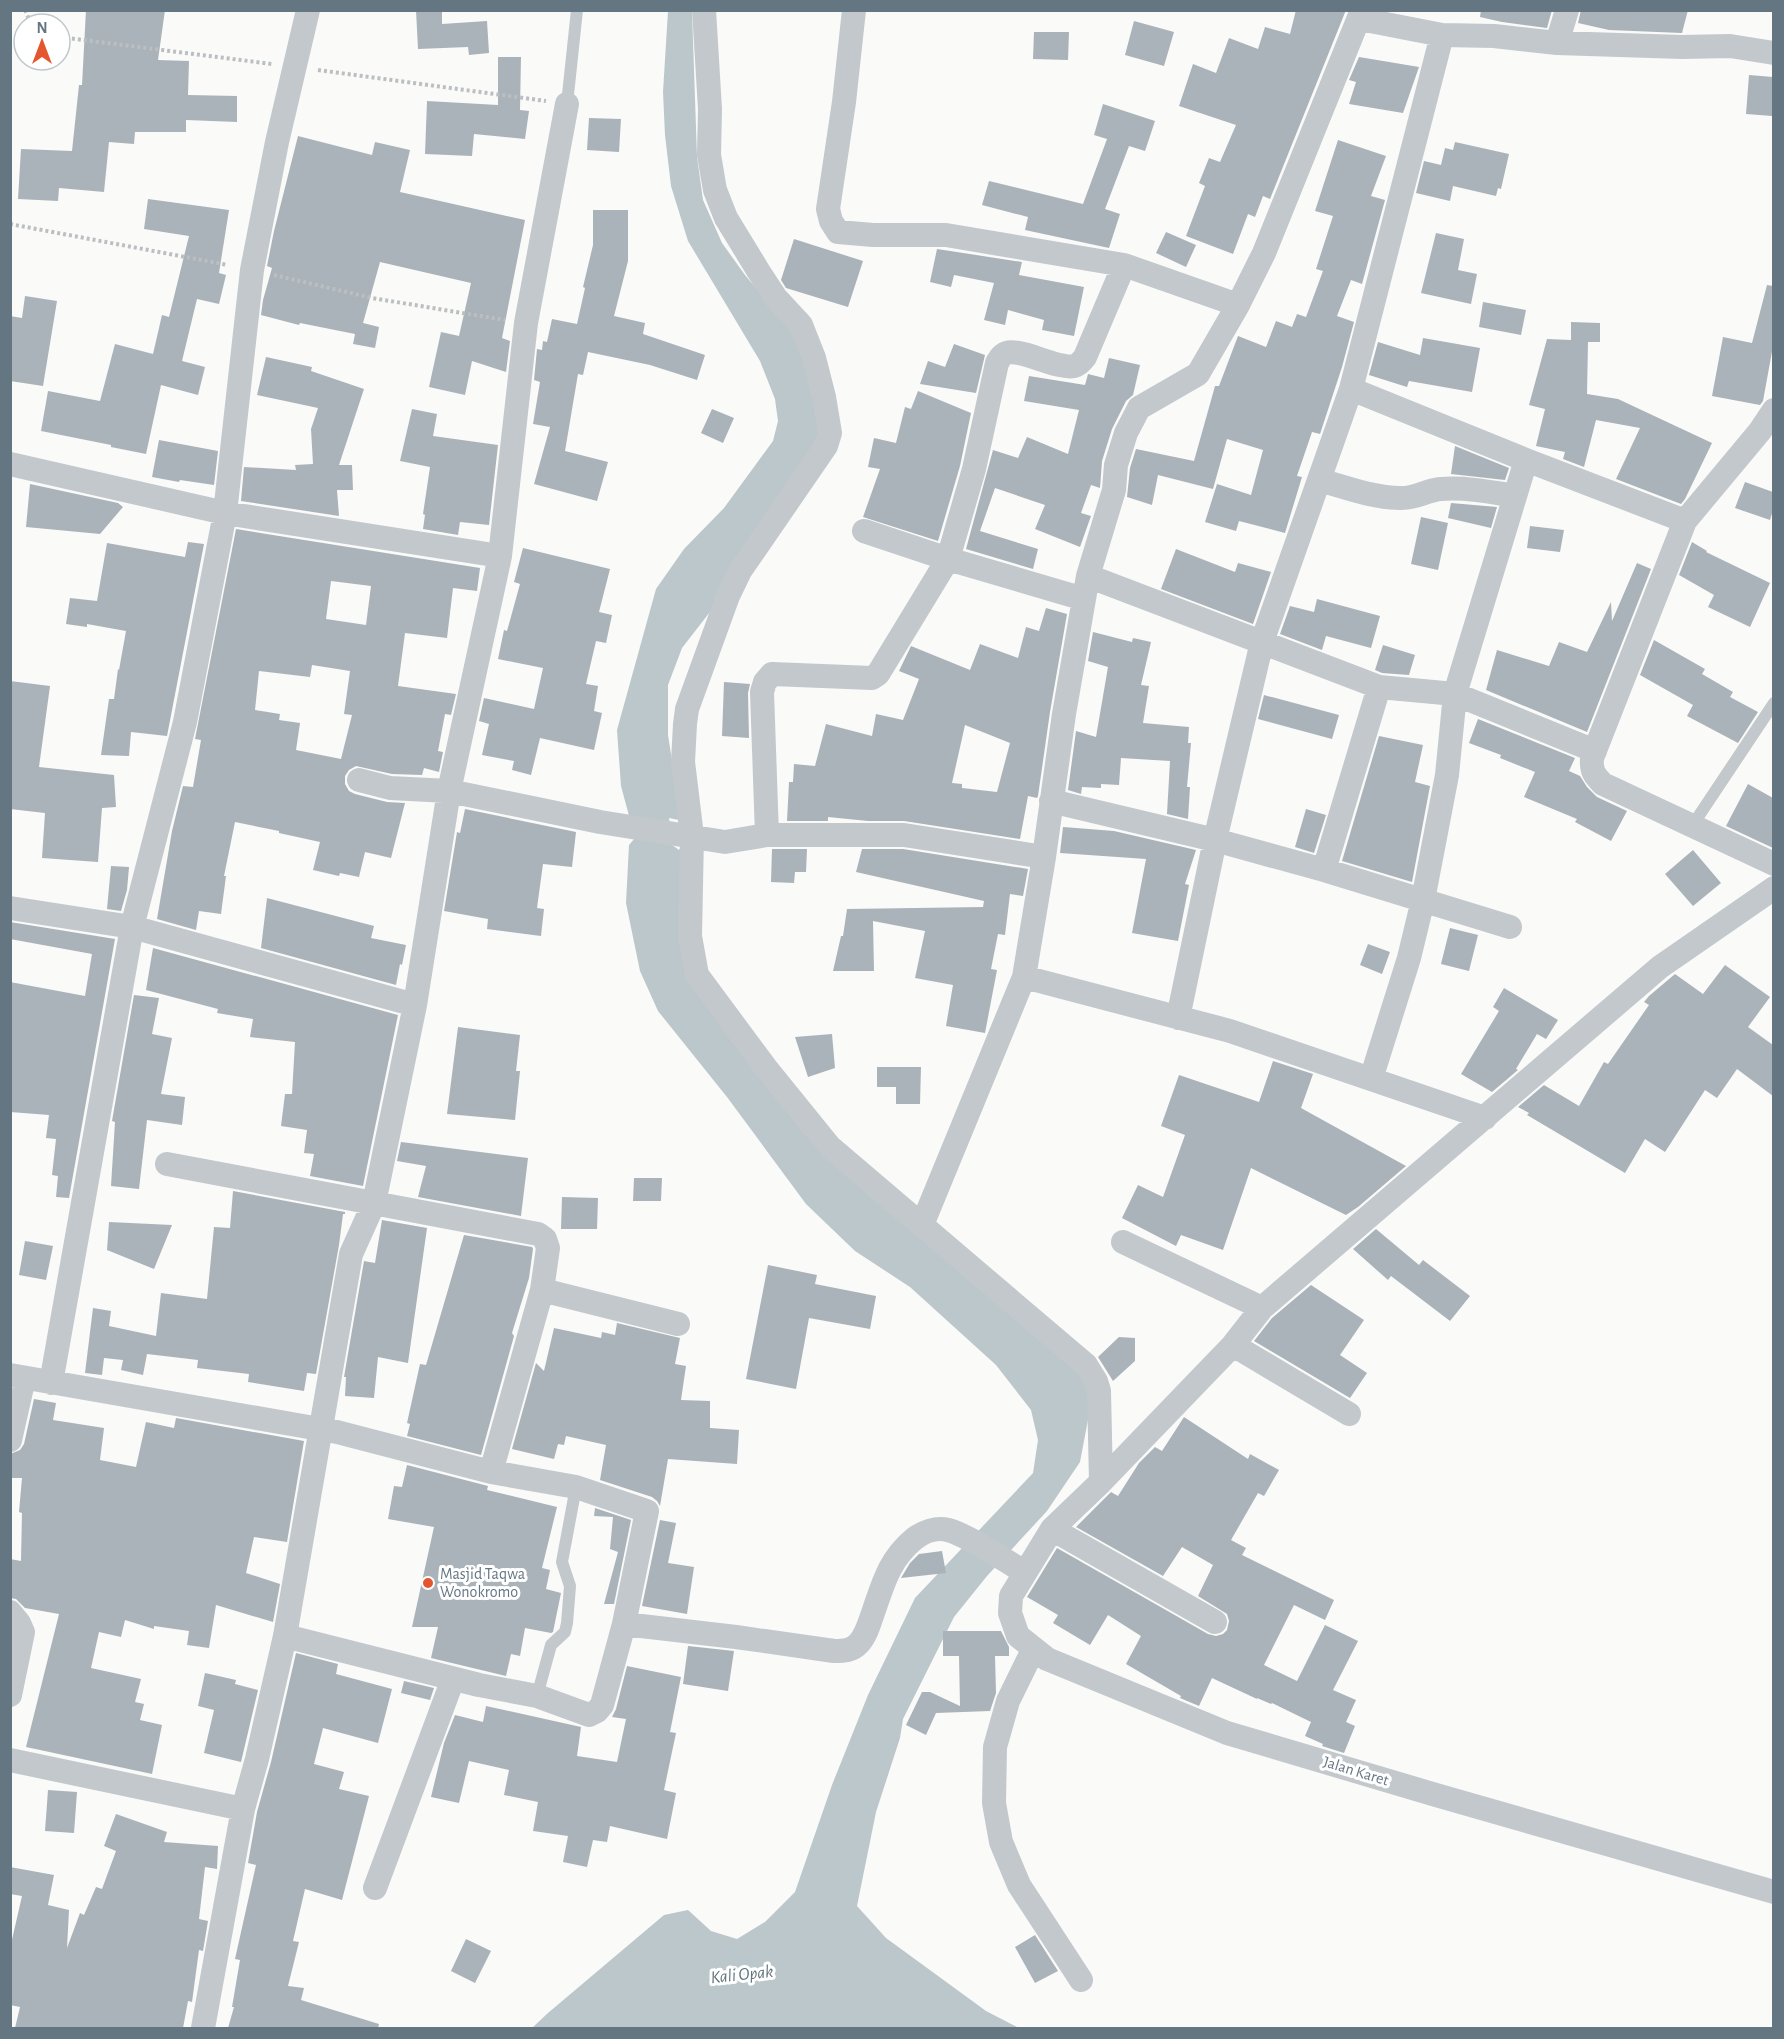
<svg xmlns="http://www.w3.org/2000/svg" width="1784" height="2039" font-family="'Alegreya Sans',sans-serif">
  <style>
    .water { fill: #bbc7cb; fill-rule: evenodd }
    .building { fill: #aab3b9; fill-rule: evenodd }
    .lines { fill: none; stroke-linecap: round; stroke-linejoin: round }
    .path { stroke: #bbbfc2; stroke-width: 4; stroke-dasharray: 3 3; stroke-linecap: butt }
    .lane { stroke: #c3c8cc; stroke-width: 12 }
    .street { stroke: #c3c8cc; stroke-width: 24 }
    .poi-dot { fill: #e4572e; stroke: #fff; stroke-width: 2 }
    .labels { text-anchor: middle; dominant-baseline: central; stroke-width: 6; stroke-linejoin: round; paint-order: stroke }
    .poi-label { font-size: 16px; fill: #657683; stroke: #fff; text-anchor: start }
    .street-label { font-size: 16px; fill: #657683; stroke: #fff }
    .water-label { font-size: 18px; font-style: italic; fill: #60757c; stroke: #fff }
  </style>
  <rect width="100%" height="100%" fill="#fafaf8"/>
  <path class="water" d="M668,11H692L697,157L703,200L722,243L745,275L794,334L809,376L820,439L713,608L682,648L668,685V735L704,968L822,1153L986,1285L1087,1382L1090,1409L1080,1462L1047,1511L987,1576L954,1617L903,1719L900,1738L876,1812L857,1906L886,1938L986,2011L1019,2028H532L548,2013L664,1915L688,1910L711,1931L737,1939L765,1922L795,1892L832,1785L868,1695L915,1598L1033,1473L1038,1440L1031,1410L996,1365L910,1287L855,1251L806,1204L727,1097L658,1011L640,971L626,903L629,845L635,838L621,786L617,730L656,589L684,549L724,508L773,441L778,421L775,399L760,361L688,241L671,186L665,135L663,92ZM669,818L679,820L684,842L679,850L665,840L670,826Z"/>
  <path class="building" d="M86,10H165L158,60L189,61L188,95L237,96V122L186,120V132H135L134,144L109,142L104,192L59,188L58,201L18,199L21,149L72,151L79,85H82Z
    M416,10H442V24L487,21L489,53L469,55L468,47L418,49Z
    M1296,10H1346L1270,199L1263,196L1255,217L1248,214L1233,254L1186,236L1205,186L1199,183L1209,158L1220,162L1236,125L1179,106L1193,64L1216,73L1229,38L1258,49L1265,27L1290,34Z
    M1481,10H1552L1547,28L1502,22L1480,17Z
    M1581,10H1688L1682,33L1609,30L1578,23Z
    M1134,21L1174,32L1164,66L1125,55Z
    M1034,32H1069L1068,60L1033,59Z
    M498,57H521L520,110L529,111L525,139L474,134L472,156L425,154L427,101L498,105Z
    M1359,57L1419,67L1403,113L1349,104L1356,82L1349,80Z
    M1749,75L1773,77L1772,116L1746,114Z
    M1103,104L1155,121L1145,151L1129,146L1105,209L1120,214L1109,248L1025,230L1028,217L982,205L989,181L1083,204L1107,139L1094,135Z
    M589,118L621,119L619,152L587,150Z
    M298,136L372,155L375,142L410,150L400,192L525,220L502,338L510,341L506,372L472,361L465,395L429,387L441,332L459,336L471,283L380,262L363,323L379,327L375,348L353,344L355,334L300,323L299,325L261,315L263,300L272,268L267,266L274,231Z
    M1338,140L1386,156L1371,196L1385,200L1362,284L1351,280L1337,316L1354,322L1342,367L1320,434L1312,432L1297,476L1302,477L1285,533L1239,521L1236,531L1205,522L1217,484L1251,495L1263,450L1227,439L1213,489L1158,475L1152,505L1127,497L1130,468L1136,449L1194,461L1215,386H1219L1238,336L1266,347L1276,321L1292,327L1297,314L1306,317L1323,271L1316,269L1333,216L1315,211Z
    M1455,142L1509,154L1501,189L1498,188L1496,196L1453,186L1450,201L1416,193L1424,161L1441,165L1445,148L1453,150Z
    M148,199L229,210L219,273L226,275L219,304L197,299L182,361L205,367L198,395L161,385L146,454L111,447V445L41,431L48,391L100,401L115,344L153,354L162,315L169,317L189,236L144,229Z
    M593,210H628V261L614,316L645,323L643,334L705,355L697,380L650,365L588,352L583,375L578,374L565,451L608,462L597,501L534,484L550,427L533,424L540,382L534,380L537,349L542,350L543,341L547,342L552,319L577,324L585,288L583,287L593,245Z
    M1166,232L1196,245L1186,267L1156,253Z
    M1436,233L1464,239L1458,270L1477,274L1471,304L1421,293Z
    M794,239L863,261L848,307L786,288L781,280Z
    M937,249L1022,262L1019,275L1084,287L1074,336L1042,330L1044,320L1008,310L1005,325L984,320L994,283L954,275L951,287L930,282Z
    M1767,285L1773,286V346L1763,401L1760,405L1712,396L1723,337L1752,343Z
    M25,296L57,301L43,386L10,381V316L22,318Z
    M1483,302L1526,310L1521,335L1479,327Z
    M1571,322L1600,323V342H1588L1587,394L1618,399L1712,443L1685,499L1681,504L1616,479L1640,428L1596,420L1584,467L1563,459L1565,452L1536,446L1545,409L1529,405L1547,339L1571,340Z
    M1423,338L1480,348L1472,392L1409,381L1407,387L1369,375L1378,342L1420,355Z
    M954,344L985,355L976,393L920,384L928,361L945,367Z
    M266,357L312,367L311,371L364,389L339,465H352L353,490H337L339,516L241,501L244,467L296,470L295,465L313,464L311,429L318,408L257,395Z
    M1109,358L1140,365L1133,395L1126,401L1112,429L1102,461L1100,488L1091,485L1081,513L1091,516L1080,547L1035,529L1045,505L995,488L980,531L1038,549L1033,569L966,549L993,450L1018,458L1027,437L1068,454L1079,410L1024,401L1029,376L1085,385L1088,374L1104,378Z
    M918,391L971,413L960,466L938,541L863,517L880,469L868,467L874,438L896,443L905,407L911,409Z
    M412,409L437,414L433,436L498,445L489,525L460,522L458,535L423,529L425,515L423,514L430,467L400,461Z
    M712,409L734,418L723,443L701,433Z
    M159,440L218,451L214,485L180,480L179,482L152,477Z
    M1455,446L1509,468L1505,480L1451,474Z
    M1745,482L1773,492V510L1770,520L1735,508Z
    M30,484L118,503L123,507L100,534L26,527Z
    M1451,503L1497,507L1491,528L1448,518Z
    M1421,517L1448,523L1438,570L1411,564Z
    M1530,526L1564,530L1560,552L1527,548Z
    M236,529L480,568L477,591L453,588L447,638L405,633L398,686L456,694L451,715L445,714L438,751L443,752L439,772L424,768L422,775L392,774L356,766L349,770L345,776V784L349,791L355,794L387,802L405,803L391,858L365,852L359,877L340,873L339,876L313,870L320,842L279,833V831L235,822L224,876H226L221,914L199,911L196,930L157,919L172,831L183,786L193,787L201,740L195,739ZM331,581L371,586L366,625L326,619ZM312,665L350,671L344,714L352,715L341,759L296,750L300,723L279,720L280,714L255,710L259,671L310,677Z
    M188,542L204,544L167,736L131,732L129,756L101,755L109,699H114L118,669L119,670L126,631L87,624V627L66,624L70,598L97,601L107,543L185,557Z
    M1692,542L1707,551L1706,552L1770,583L1750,627L1708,607L1714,595L1679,575Z
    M523,548L610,569L599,612L612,615L606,643L596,641L586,684L598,686L594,711L602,713L594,750L540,738L531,775L512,770L514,761L482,755L489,724L479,721L484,698L534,709L543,668L498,659L504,630L507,631L520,584L514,582Z
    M1176,549L1235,572L1238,563L1271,572L1253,624L1161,589Z
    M1637,563L1651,569L1587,732L1486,690L1497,650L1549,666L1559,642L1587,652L1611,602L1612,621Z
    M1317,599L1380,616L1371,648L1326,636L1322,650L1280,634L1290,606L1314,612Z
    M1046,608L1067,614L1050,712L1038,796L1037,798L1028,796L1020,839L904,821H868L828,817V821H787L789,782H793L794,764L815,766L826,724L872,736L876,714L903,720L919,679L899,671L911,646L970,670L980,644L1018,658L1026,627L1039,631ZM965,725L1010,743L997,792L962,788V784L952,783Z
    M1093,632L1132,642L1133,638L1151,642L1141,685L1149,686L1143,723L1189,727L1188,743H1191L1187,787H1190L1188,819L1167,814L1170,761L1121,758L1119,785L1101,784V788L1082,787L1081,794L1068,790L1076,731L1096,737L1108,667L1088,661Z
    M1654,640L1705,669L1702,674L1733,692L1730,697L1758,712L1738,743L1687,716L1693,705L1640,675Z
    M1383,645L1415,655L1409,675L1382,673L1375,670Z
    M10,681L50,686L39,767L114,775L116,807L102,808L98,862L42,858L45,813L10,809Z
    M724,682L750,684L748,693L749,738L722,736Z
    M1264,695L1339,715L1332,739L1258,719Z
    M1478,719L1575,758L1569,771L1580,776L1587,787L1597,797L1627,811L1611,841L1575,822L1577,819L1524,797L1535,772L1500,758L1501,755L1469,743Z
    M1379,736L1423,745L1415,782L1430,786L1412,882L1342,861Z
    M1748,784L1773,798V848L1726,826Z
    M465,809L576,832L572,867L543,864L537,908L544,909L541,936L487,929L488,919L444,911L457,832L460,833Z
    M1306,809L1326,815L1314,853L1295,847Z
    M1063,827L1114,831L1196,850L1185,884L1189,885L1178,941L1132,933L1146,859L1060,853Z
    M772,849H807L806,872H795L794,883L771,882Z
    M862,849H903L1028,869L1023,896L1010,894L1005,935L998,934L991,969L997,970L985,1033L946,1026L953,985L915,978L925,931L873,921L874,971H833L841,936H843L847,909L983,907L984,901L856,872Z
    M1693,850L1721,883L1693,906L1665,874Z
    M111,866L129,867L127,890L121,911L107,909Z
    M267,898L374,926L371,938L406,945L402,965L400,964L396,985L261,948Z
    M10,922L115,939L69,1198L56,1197L58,1176L52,1175L56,1139L46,1138L49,1115L10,1112V982L85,996L92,954L10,939Z
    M1450,928L1478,935L1469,971L1441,964Z
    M1368,944L1390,952L1382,974L1360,965Z
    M153,948L398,1015L363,1186L310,1176L314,1154L304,1153L307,1130L281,1126L285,1094H292L295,1042L250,1037L253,1019L217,1013L218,1009L146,990Z
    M1725,965L1770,997L1748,1027L1773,1045V1096L1737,1069L1717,1098L1705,1090L1665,1152L1645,1139L1625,1173L1527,1115L1529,1113L1518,1107L1544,1085L1579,1106L1604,1062L1608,1064L1649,1005L1644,1002L1649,996L1675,974L1703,994Z
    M1504,988L1558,1020L1546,1039L1537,1034L1516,1069L1518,1070L1492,1092L1461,1074L1499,1011L1493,1007Z
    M134,995L159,998L152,1034L172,1038L161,1094L185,1097L182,1125L147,1120L139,1189L111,1186L115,1122L112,1121Z
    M458,1027L520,1035L516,1071H520L515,1120L447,1114Z
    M832,1034L835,1068L808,1077L795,1037Z
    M1273,1061L1313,1074L1301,1108L1406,1166L1358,1207L1346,1215L1251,1168L1223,1250L1181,1235L1176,1246L1122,1218L1138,1185L1163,1197L1185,1135L1161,1126L1179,1075L1259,1102Z
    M877,1067H921L920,1104H896V1087H877Z
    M401,1142L528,1158L521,1216L418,1197L426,1166L397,1161Z
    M634,1178H662L661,1201H633Z
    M233,1191L345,1212V1214H343L339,1245L316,1374L307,1373L304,1391L248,1382L249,1374L197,1368L198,1360L147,1354L143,1375L121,1370L123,1360L104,1358L102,1375L85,1373L93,1308L111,1311L109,1326L156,1336L161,1293L207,1299L214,1227L230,1228Z
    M562,1197L598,1198L597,1229H561Z
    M382,1220L427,1228L408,1363L378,1357L374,1398L345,1396L346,1377H344L364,1261L375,1263Z
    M109,1222L172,1225L154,1269L107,1250Z
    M1376,1229L1419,1265L1423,1260L1470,1296L1450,1321L1391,1276L1388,1280L1353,1249Z
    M464,1235L532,1247L533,1249L529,1278L512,1333L514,1336L481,1455L407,1436L410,1424L407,1423L420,1364L426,1365Z
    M25,1241L53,1246L46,1280L19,1275Z
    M768,1265L817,1275L815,1284L876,1296L870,1329L809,1318L796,1389L746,1379Z
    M1311,1285L1364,1320L1340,1355L1367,1373L1350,1398L1254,1341L1272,1318Z
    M617,1323L680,1338L675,1364L686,1366L681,1400L710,1401V1428L739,1430L737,1464L668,1459L660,1506L657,1501L652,1497L600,1480L606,1445L566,1436L564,1445L558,1444L554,1459L512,1449L536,1363L544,1371L554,1328L601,1338L602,1332L615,1335Z
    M1119,1337L1135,1338V1361L1113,1381L1098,1357Z
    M34,1399L56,1403L53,1420L104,1428L100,1460L136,1467L146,1422L174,1428L176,1418L304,1441L287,1542L254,1537L246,1573L280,1584L273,1622L216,1605L209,1648L187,1645L189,1631L154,1626V1629L125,1620L121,1637L99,1632L91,1668L141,1679L135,1702L144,1704L140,1720L162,1725L152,1774L26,1747L59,1614L25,1608L16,1599L10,1598V1559L21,1561L22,1513L19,1512L22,1478H10V1454L20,1450L24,1444Z
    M1184,1417L1248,1459L1250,1454L1279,1470L1264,1496L1258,1493L1231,1540L1246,1548L1242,1555L1334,1600L1325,1620L1294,1605L1264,1665L1297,1681L1325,1625L1358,1641L1333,1690L1356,1700L1346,1722L1355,1726L1344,1753L1322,1746L1323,1744L1305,1736L1311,1722L1272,1703L1271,1704L1257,1698V1699L1212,1678L1199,1706L1180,1698L1181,1696L1126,1664L1141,1636L1108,1615L1090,1645L1053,1623L1058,1615L1027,1597L1057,1548L1208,1634L1216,1636L1223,1634L1227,1630L1229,1621L1227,1614L1198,1596L1213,1565L1182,1547L1163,1576L1076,1527L1111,1492L1118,1496L1139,1463L1155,1447L1162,1451Z
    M407,1465L488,1486L487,1490L557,1507L542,1568L550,1570L546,1589L561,1593L553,1632L551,1633L525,1628L520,1656L511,1654L506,1676L431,1658L438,1627H412L434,1527L388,1519L394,1486L402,1487Z
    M595,1508L631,1520L614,1604H604L618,1552L610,1549L613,1517L594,1516Z
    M660,1520L676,1523L668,1563L694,1567L687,1614L642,1606Z
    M942,1551L946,1573L901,1578L910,1563L919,1554Z
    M943,1631H1001L1009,1647V1656H995L996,1693L990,1711L936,1713L926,1735L906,1725L922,1692H930L960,1706L959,1656H943Z
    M688,1646L734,1651L728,1691L683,1684Z
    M296,1653L338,1664L336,1674L392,1689L378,1743L323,1728L314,1764L344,1772L339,1789L369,1796L342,1900L305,1889L293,1941L299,1942L288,1986L304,1988L301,2000L379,2024L378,2028H228L234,2007H232L240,1960L235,1959L256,1865L248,1863L257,1812L271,1762Z
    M627,1666L681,1677L670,1732L676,1733L664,1790L676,1793L667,1839L610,1826L607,1842L593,1840L587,1867L563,1862L568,1836L533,1831L538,1802L504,1795L509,1770L469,1761L459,1803L431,1797L444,1743L455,1715L483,1722L486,1706L581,1727L577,1756L617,1762L626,1719L612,1717L616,1709Z
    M205,1673L236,1680L235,1684L258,1690L241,1762L204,1753L214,1710L198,1706Z
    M404,1681L434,1688L430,1700L401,1693Z
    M48,1790L77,1792L74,1833L45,1831Z
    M116,1814L167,1832L164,1842L218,1846L217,1869L205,1867L199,1919L208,1921L203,1951L199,1950L192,2002L188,2001L183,2028H15L20,2007L10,2005L11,1944L22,1896L10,1894V1867L54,1875L48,1905L69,1910L67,1948L80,1913L84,1915L96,1887L102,1889L116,1851L104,1846Z
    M1035,1935L1058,1971L1035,1983L1015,1947Z
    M466,1939L491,1951L475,1983L451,1971Z"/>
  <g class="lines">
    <path class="path" d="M25,10L31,24
      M60,37L272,64
      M318,70L546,101
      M10,224L228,265
      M274,275L372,298L505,320"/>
    <path class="lane" d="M567,104L577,10
      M1692,826L1774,703
      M537,1696L551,1645L565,1632L567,1623L570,1586L562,1562L576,1487"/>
    <path class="street" d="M704,10L710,109L709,155L715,190L726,218L759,272L776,298L801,325L814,358L824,397L830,433L826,446L740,571L728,596L687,709L685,724L683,762L692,836L690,936L697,975L766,1068L830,1147L1086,1365L1096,1381L1099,1391L1101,1482
      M854,10L844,102L828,209L831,221L838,232L873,235H946L1124,265L1238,305
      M1360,19L1442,35L1494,36L1557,43L1682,47L1730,46L1774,53
      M1557,43L1567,10
      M1351,389L1526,460L1685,521
      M1774,410L1760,431L1685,521L1592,758C1591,771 1594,775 1603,784L1774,864
      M10,464L225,513L500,556
      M1319,480C1345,487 1373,498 1400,498C1414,499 1427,490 1441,489C1465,487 1491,492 1515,496
      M864,531L948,559L1084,599
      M1088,576L1379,687L1455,694L1595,751
      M359,780L390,788L449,791L600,822L725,842L767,835H904L1044,857
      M1051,801L1215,840L1324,870L1510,927
      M767,835L762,692L765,682L772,674L872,678L878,674L948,559L974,469L997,363C999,360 1000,357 1003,355C1015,344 1056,370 1074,366C1078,365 1082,361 1085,357L1124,265
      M1324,870L1379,687
      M1774,888L1660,967L1262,1308L1233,1345L1101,1482L1052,1529L1011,1596L1010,1613L1018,1636L1047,1659L1227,1733L1436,1795L1774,1892
      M10,908L132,927L415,1005
      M1024,977L1230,1031L1485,1118
      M1178,1018L1215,840L1262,642L1351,389L1442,35
      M1371,1079L1409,958L1423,900L1447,775L1455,694L1526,460
      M167,1164L538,1234L545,1239L548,1248L542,1290L491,1472
      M922,1225L1024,977L1044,857L1064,714L1088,576L1114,490L1116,465L1126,433L1139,408L1198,374L1238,305L1264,253L1362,10
      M1123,1242L1262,1308
      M542,1290L678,1324
      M1233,1345L1349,1414
      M10,1375L337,1432L491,1472L576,1487L647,1511L624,1624L602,1705L597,1711L589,1715L537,1696L479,1685L285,1636
      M51,1383L132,927L185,722L225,513L252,270L277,142L308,10
      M10,1440L24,1378
      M1052,1529L1215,1622
      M10,1612L19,1623L23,1632L10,1695
      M624,1624L736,1637L834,1651C843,1651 852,1651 859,1643C867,1634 870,1621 874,1610C884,1581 890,1559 914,1539C923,1532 936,1527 948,1530C970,1536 1004,1560 1024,1572
      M1033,1650L1008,1701L995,1747L994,1803L1001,1842L1019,1885L1081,1980
      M10,1760L243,1809
      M375,1888L453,1679
      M203,2028L243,1809L257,1759L285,1636L351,1254L374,1203L415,1005L449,791L500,556L526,323L567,104"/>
  </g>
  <circle class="poi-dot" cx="428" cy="1583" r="6"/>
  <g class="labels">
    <g class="poi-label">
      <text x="440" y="1574">Masjid Taqwa<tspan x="440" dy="18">Wonokromo</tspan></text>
    </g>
    <g class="street-label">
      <text transform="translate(1356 1771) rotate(17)">Jalan Karet</text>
    </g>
    <g class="water-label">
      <text transform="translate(742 1975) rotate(-6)">Kali Opak</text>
    </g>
  </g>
  <rect width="1784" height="2039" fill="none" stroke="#657683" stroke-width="24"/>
  <g transform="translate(42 42)"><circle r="28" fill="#ffffff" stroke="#c1c8cd" stroke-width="1.5"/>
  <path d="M0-4.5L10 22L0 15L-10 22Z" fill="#e4572e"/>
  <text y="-9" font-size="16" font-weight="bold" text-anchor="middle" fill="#657683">N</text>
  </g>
</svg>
